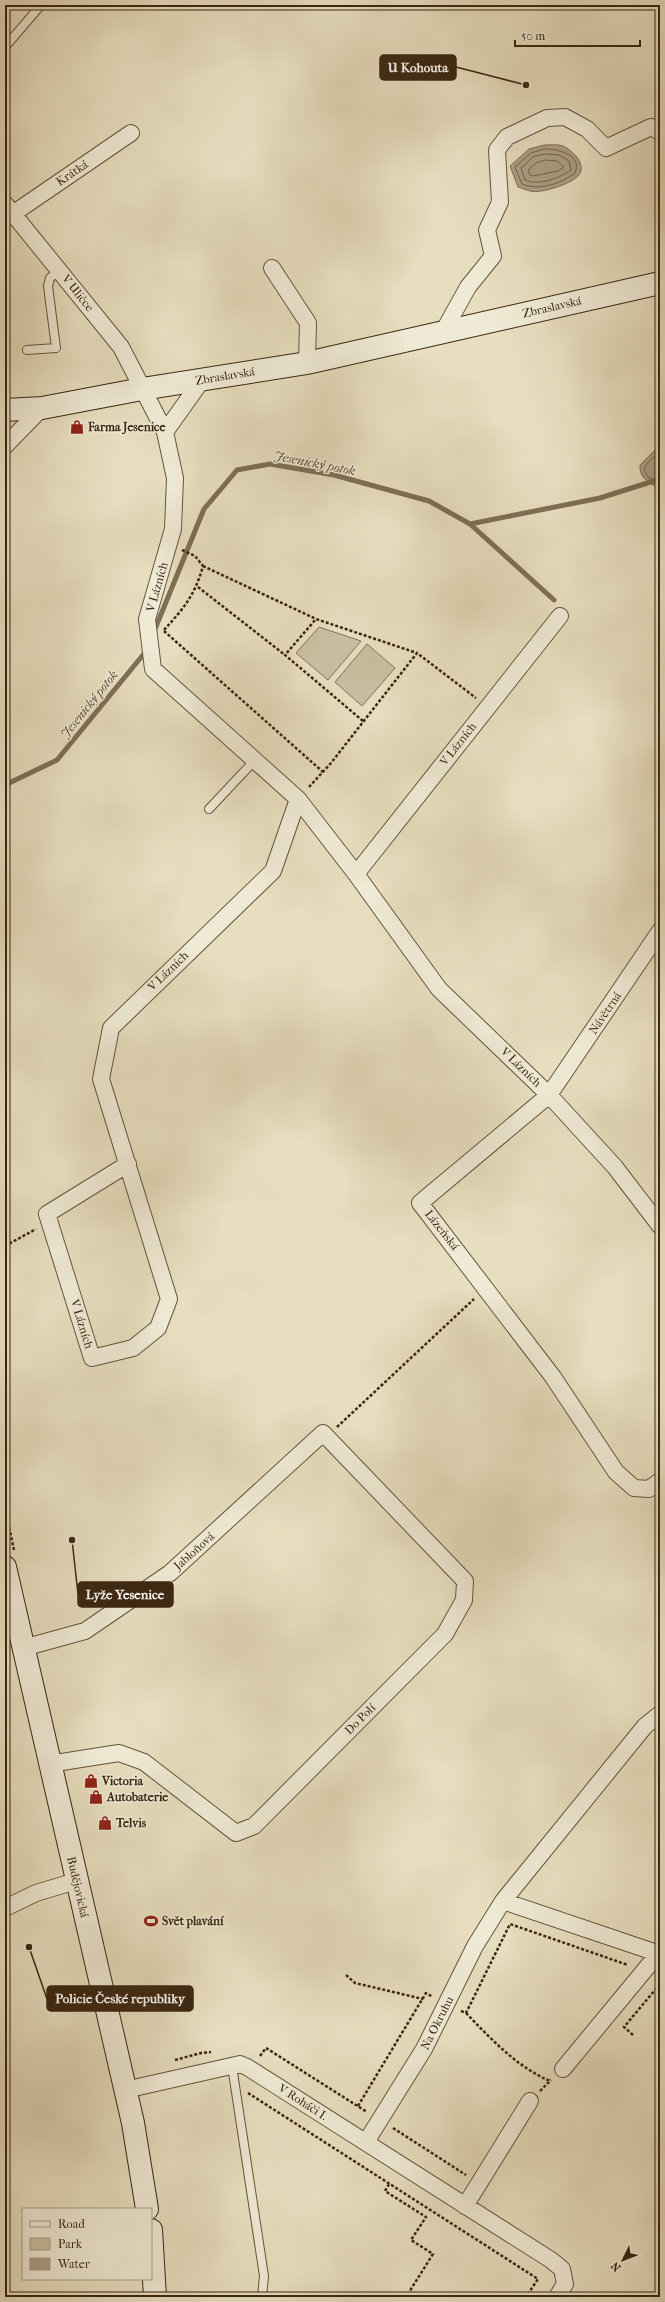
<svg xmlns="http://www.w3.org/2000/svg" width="665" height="2302" font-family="'IM FELL French Canon',serif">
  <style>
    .green { fill: #cabfa1; stroke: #827259 }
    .water { fill: #ac9f84; stroke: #7e6f56 }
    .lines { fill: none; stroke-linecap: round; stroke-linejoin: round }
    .shore { stroke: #73624a; stroke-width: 1 }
    .stream { stroke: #7e6f56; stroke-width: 5 }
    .lane-casing { stroke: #65543c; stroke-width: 10 }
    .street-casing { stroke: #65543c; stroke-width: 18 }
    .secondary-casing { stroke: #3a2611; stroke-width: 24 }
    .path { stroke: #3a2611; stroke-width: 2.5; stroke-dasharray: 3 2; stroke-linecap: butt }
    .lane { stroke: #efead5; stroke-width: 8 }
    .street { stroke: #efead5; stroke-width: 16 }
    .secondary { stroke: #efead5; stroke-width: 22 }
    .labels { text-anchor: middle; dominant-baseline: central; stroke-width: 3; stroke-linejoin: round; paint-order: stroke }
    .street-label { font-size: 12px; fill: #3a2611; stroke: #efead5 }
    .poi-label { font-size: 12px; font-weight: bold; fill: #3a2611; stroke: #efead5; text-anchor: start }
    .water-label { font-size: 13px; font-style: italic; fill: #5c4a34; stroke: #efead5 }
    .leader { fill: none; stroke: #3a2611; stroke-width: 1.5 }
    .callout-dot { fill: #3a2611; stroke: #efead5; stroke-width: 1.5 }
    .callout { fill: #3a2611; stroke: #3a2611; stroke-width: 1.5 }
    .callout-label { font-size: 13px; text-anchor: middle; font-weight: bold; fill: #fff }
  </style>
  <rect width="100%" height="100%" fill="#e7debf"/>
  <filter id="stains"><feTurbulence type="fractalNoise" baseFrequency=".005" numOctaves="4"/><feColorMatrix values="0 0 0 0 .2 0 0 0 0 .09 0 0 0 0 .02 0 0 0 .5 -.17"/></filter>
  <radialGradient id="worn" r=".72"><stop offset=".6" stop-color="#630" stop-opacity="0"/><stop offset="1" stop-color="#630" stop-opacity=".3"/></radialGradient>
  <path class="green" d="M319,627L361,641L328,680L296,653Z
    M367,644L395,668L362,706L335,682Z"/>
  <path class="water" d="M544,145C549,145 558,144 563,146C572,150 587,164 579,175C572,184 540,194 530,191C526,190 522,188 518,187L510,166L529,149Z
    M654,451H660V487L658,488C648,482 639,477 640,465Z"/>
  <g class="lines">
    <path class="shore" d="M545,149C557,149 583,154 575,173C561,184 538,191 522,184L515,167L531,153Z
      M545,154L559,155L569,161L571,170C560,178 539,186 525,180L521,168L533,157Z
      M546,160L557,161L564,167L558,171L533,176L530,175L528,170L536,163Z
      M660,454C654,455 645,464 644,470L648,477L660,484"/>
    <path class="stream" d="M470,524L554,600
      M153,634L204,509L237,470L270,464L334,475L429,501L470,524L600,498L660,479
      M5,785L57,760L147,650"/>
    <defs>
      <path id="lane" d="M5,47L41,5
        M27,350L56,348L48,286L50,278L59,270
        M209,809L255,760
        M232,2066L264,2276L262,2297"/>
      <path id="street" d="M5,204L121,347L165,432L175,478L173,529L147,619L153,669L298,799L356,874L439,989L549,1095L615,1167L660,1226
        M14,213L131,133
        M272,268L308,323L307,363
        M443,332L468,287L493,256L487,230L500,202L497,150L507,137L547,118L565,117L587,129L606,148L651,127L660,132
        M165,432L202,380
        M5,446L42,408
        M356,874L560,616
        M660,931L549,1095L420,1203L553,1377L616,1472L634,1488L649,1489L660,1481
        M128,1164L47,1214L92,1358L133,1348L158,1328L169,1299L101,1079L111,1028L273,871L298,799
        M23,1648L85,1631L170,1573L323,1433L465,1581L464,1600L445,1634L254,1826L236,1833L144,1762L119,1753L49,1764
        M503,1901L660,1954
        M5,1908L36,1893L76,1881
        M563,2069L658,1954
        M125,2090L240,2064L247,2067L551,2260L562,2269L565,2284L557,2297
        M366,2142L424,2049L475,1946L503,1901L645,1726L660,1714
        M465,2206L530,2101"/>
      <path id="secondary" d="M5,410L42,408L142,389L307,363L660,283
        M5,1567L133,2123L147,2209
        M151,2230L155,2297"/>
    </defs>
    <use href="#lane" class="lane-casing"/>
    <use href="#street" class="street-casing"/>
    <use href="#secondary" class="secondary-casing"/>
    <path class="path" d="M203,566L316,619
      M198,587L285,655
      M164,630C184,608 195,595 203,566L195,556L182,550
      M164,631L323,772
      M363,721L285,655L316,619L417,653
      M309,787L331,763L417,653L476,698
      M5,1246L36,1229
      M337,1427L474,1299
      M5,1508L14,1550
      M346,1975L355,1983L423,1999
      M461,2011L466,2013L510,1924L628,1965
      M466,2013C491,2039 517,2067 550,2081
      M633,2035L624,2027L660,1984
      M260,2056L266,2048L367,2112
      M175,2060L201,2053L211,2052
      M540,2091L551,2080
      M248,2093L538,2279L526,2297
      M358,2106L426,1993L433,1997
      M393,2128L466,2175
      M389,2184L385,2191L426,2217L411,2240L433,2254L406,2297"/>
    <use href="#lane" class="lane"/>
    <use href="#street" class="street"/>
    <use href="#secondary" class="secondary"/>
  </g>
  <defs>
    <symbol id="shop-bare" viewBox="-9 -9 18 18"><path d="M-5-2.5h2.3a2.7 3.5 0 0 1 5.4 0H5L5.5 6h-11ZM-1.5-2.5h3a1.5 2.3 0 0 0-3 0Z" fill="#8f2418" stroke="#efead5" stroke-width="2.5" paint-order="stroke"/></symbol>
    <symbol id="stadium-bare" viewBox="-9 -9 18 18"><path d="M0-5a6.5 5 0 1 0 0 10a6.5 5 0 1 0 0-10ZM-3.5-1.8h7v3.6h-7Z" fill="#8f2418" stroke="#efead5" stroke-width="2.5" paint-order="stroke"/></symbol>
  </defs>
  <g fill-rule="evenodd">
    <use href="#shop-bare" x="67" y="417" width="20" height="20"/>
    <use href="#shop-bare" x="81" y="1771" width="20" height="20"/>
    <use href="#shop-bare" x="86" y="1787" width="20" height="20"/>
    <use href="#shop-bare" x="95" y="1813" width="20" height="20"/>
    <use href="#stadium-bare" x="141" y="1911" width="20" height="20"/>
  </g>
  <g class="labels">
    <g class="street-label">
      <text transform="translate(72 173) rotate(-34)">Krátká</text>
      <text transform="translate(78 293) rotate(52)">V Uličce</text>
      <text transform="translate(552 307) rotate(-13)">Zbraslavská</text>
      <text transform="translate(225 376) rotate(-9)">Zbraslavská</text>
      <text transform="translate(157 587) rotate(-74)">V Lázních</text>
      <text transform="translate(458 744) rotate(-52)">V Lázních</text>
      <text transform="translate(168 971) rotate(-44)">V Lázních</text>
      <text transform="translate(605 1013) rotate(-56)">Návětrná</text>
      <text transform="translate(521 1067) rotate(44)">V Lázních</text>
      <text transform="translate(442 1230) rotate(52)">Lázeňská</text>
      <text transform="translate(82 1324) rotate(73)">V Lázních</text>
      <text transform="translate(194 1551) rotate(-42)">Jabloňová</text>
      <text transform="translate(360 1719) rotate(-45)">Do Polí</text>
      <text transform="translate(78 1887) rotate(77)">Budějovická</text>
      <text transform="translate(437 2023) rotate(-63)">Na Okruhu</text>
      <text transform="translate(303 2102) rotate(33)">V Roháči I.</text>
    </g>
    <g class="poi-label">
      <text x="88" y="427">Farma Jesenice</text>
      <text x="102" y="1781">Victoria</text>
      <text x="107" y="1797">Autobaterie</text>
      <text x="116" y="1823">Telvis</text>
      <text x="162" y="1921">Svět plavání</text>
    </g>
    <g class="water-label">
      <text transform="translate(315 463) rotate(11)">Jesenický potok</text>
      <text transform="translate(89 704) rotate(-51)">Jesenický potok</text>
    </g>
  </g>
  <path class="leader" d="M526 85L456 67M72 1540L78 1594M29 1947L47 1999"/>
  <g class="callout-dot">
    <circle cx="526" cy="85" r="4"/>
    <circle cx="72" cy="1540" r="4"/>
    <circle cx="29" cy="1947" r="4"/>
  </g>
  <g class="callout">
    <rect x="380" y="55" width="76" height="25" rx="4"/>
    <rect x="78" y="1582" width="95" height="25" rx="4"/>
    <rect x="47" y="1986" width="146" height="25" rx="4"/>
  </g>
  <g class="callout-label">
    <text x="418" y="72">U Kohouta</text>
    <text x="125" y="1599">Lyže Yesenice</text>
    <text x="120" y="2003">Policie České republiky</text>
  </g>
  <rect width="665" height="2302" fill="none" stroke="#e7debf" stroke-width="20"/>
  <rect x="6" y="6" width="653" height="2290" fill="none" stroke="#3a2611" stroke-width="2"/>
  <rect x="10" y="10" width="645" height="2282" fill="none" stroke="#3a2611"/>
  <rect x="22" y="2208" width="130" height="72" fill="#efead5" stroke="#a79c87"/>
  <rect x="30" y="2221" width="20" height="6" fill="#efead5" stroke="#a79c87"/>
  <text x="58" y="2228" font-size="12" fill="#3a2611">Road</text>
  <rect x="30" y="2238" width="20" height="12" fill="#cabfa1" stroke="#a79c87"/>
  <text x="58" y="2248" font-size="12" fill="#3a2611">Park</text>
  <rect x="30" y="2258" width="20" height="12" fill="#ac9f84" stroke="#a79c87"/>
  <text x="58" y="2268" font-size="12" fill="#3a2611">Water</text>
  <g transform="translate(623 2260) rotate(227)" stroke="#efead5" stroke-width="3" paint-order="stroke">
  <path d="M0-3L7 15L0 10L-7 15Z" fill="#3a2611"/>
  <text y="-6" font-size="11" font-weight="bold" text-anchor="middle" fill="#3a2611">N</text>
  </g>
  <path d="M515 40v6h125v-6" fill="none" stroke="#3a2611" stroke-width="2"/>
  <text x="521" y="40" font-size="12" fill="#3a2611" stroke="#efead5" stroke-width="3" paint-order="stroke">50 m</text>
  <rect width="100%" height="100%" filter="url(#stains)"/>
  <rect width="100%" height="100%" fill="url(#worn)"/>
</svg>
